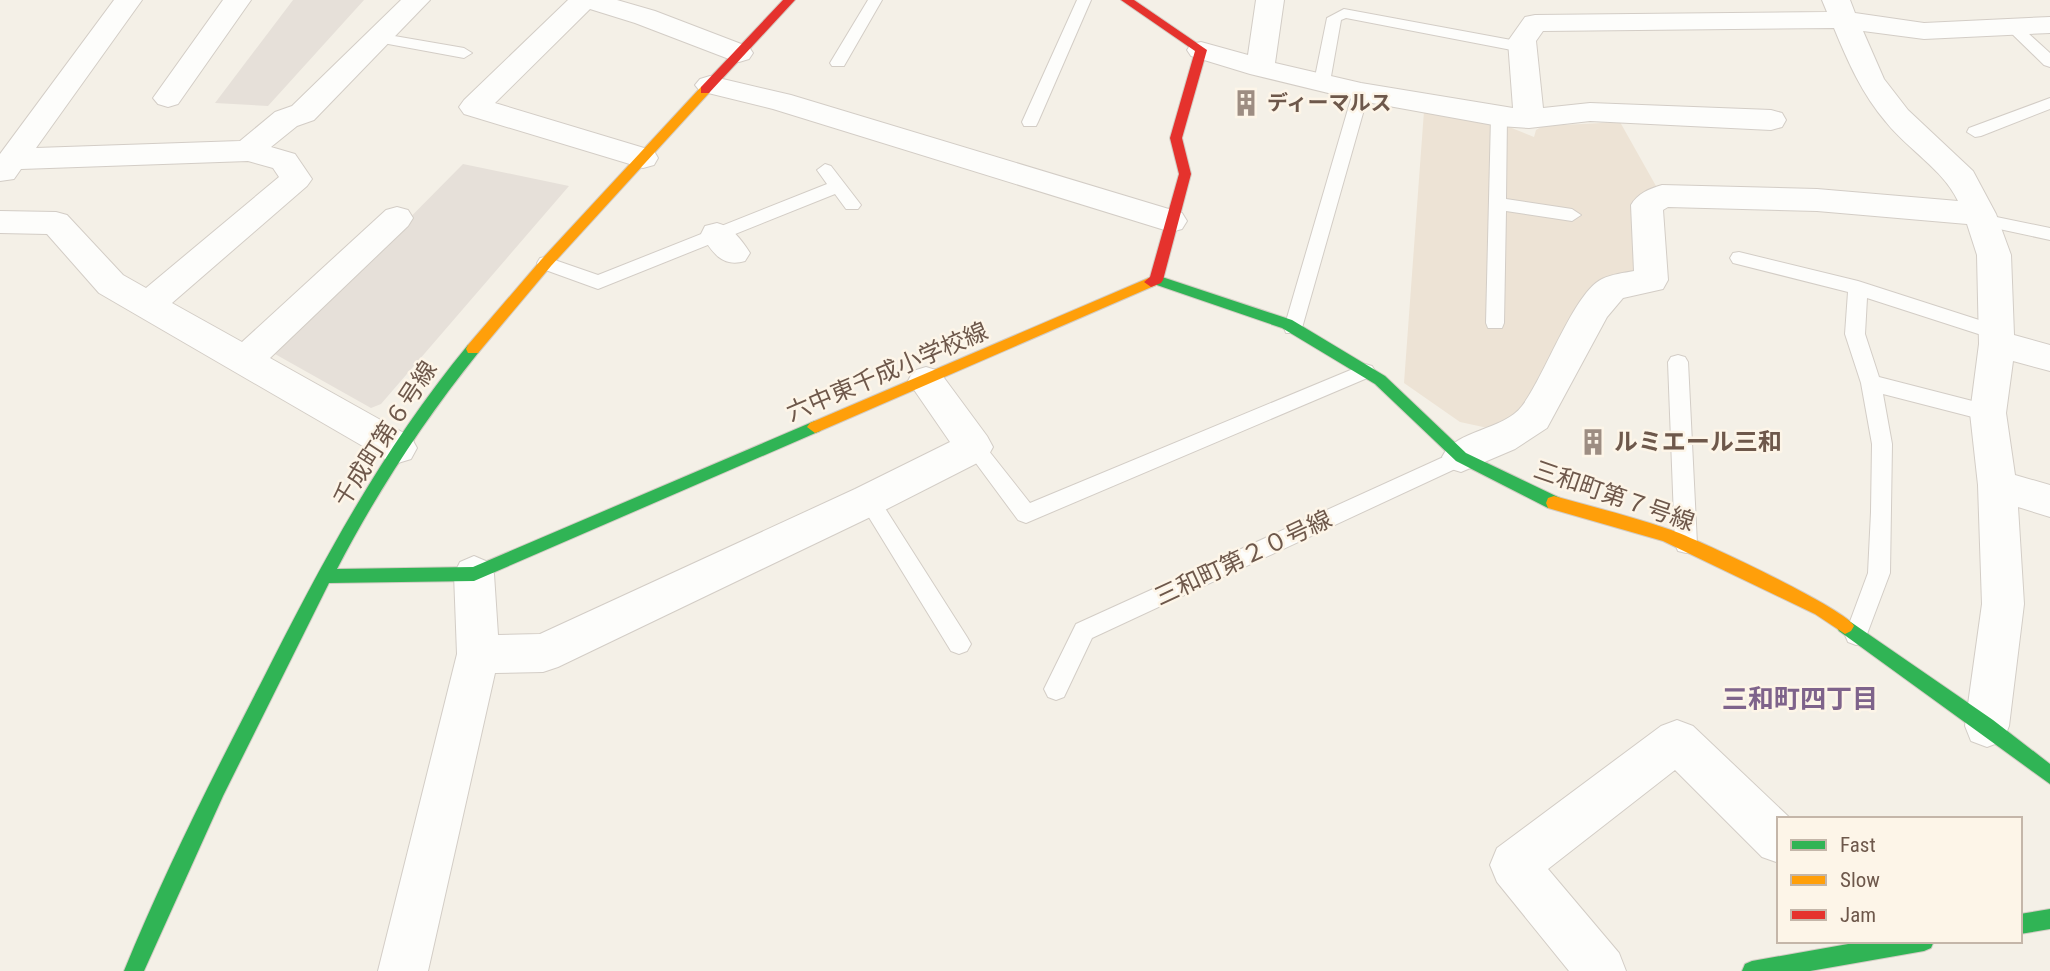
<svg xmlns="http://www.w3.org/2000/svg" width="2050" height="971" font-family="'Roboto Condensed','Noto Sans JP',sans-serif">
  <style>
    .residential { fill: #ede3d5 }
    .industrial { fill: #e6e0d9 }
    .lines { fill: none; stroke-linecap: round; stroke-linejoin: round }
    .lane-casing { stroke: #d3cdc6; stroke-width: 2 }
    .street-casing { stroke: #d3cdc6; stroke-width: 2 }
    .fast-casing { stroke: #d3ccc4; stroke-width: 2 }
    .slow-casing { stroke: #d3ccc4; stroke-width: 2 }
    .jam-casing { stroke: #d3ccc4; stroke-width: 2 }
    .lane { fill: #fdfdfb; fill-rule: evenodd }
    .street { fill: #fdfdfb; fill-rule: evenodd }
    .fast { fill: #30b455; fill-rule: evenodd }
    .slow { fill: #ff9f0a; fill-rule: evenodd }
    .jam { fill: #e5322d; fill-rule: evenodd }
    .labels { text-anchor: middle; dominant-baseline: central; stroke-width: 5; stroke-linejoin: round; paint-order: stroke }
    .far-poi-label { font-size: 21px; font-weight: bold; fill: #6e584b; stroke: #fdf5e8; text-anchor: start }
    .street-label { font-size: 24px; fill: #6e584b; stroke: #fdf5e8 }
    .poi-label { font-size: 24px; font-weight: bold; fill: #6e584b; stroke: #fdf5e8; text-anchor: start }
    .neighbourhood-label { font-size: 26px; font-weight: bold; fill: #7e638b; stroke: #fdf5e8 }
  </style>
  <rect width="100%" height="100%" fill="#f4f0e7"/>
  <path class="residential" d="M1424,111L1497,122L1534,137L1536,130L1543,126L1620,122L1656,186L1636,198L1638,273L1599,280L1582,297L1517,417L1497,430L1460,422L1404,383Z"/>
  <path class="industrial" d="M293,0H364L268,106L215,103Z
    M463,164L569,186L381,404L371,408L275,354Z"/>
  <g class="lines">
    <defs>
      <path id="lane" d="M868,0H882L844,66H832L830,63Z
        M1077,0H1091L1038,122L1036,126H1024L1022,122Z
        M1344,9L1522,42L1530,47L1522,52L1346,18L1341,20L1330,82L1328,85H1316L1314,82L1327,18Z
        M2013,22L2018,24L2050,53V67L2044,65L2008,30L2005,27L2008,24Z
        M377,33L464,48L472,53L464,58L372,41L369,38L372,35Z
        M1361,87L1369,92L1302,328L1300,333H1286L1284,328L1353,92Z
        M2050,98V109L1981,136L1975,137L1967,132L1969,128Z
        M1499,112L1507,117L1506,199L1572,209L1581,215L1572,221L1506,211L1504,323L1502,328H1488L1486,323L1491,117Z
        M825,164L831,166L858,201L861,205L858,209H846L835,194L598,289L540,268L537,263L540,258L546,257L598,275L827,184L817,170Z
        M1982,214L2050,228V240L1976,224L1973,220L1976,216Z
        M1739,252L1858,281L2004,328L2007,333L2004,338L1997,340L1867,298L1865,334L1879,377L1988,405L1995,407L1998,413L1995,419L1988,421L1883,394L1892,444L1890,573L1864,642L1856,645L1848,642L1845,635L1868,573L1871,512L1872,444L1861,383L1845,334L1848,292L1733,263L1730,258L1733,253Z
        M1678,355L1685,357L1688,362L1697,544L1694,551L1686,553L1678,551L1675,544L1668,362L1671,357Z
        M1365,364L1372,366L1375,371L1372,376L1026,523L1018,520L964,447L967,441L974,439L981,441L1030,503Z
        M1461,449L1468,451L1471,457L1468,463L1092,638L1064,697L1056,700L1048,697L1044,689L1076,624Z
        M869,491L876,494L967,637L971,644L967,651L959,654L951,651L862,506L858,500L862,494Z"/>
      <path id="street" d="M114,0H142L36,148L240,141L275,112L292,106L401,0H430L314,120L297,126L271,147L295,154L312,179L307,186L172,303L242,342L386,210L397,207L408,210L413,218L408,226L270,358L411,437L417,448L411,459L398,463L385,459L99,293L47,234L0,233V211L56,212L67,215L123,275L146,288L279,177L273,168L248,161L21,169L14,179L0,181V154Z
        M223,0H251L178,104L168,107L158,104L153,98Z
        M568,0H617L655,11L749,47L753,53L749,59L739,62L729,59L635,23L590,9L495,103L654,151L658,158L654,165L643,168L464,114L459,107L464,100Z
        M1256,0H1284L1275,63L1361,83L1513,108L1508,41L1525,17L1535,15L1827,12L1822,0H1850L1855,13L1924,23L2050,17V33L1924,39L1863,31L1884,79L1908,110L1973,171L1996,214L2011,255L2014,335L2050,345V371L2013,361L2006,413L2015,475L2050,485V517L2018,507L2024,604L2009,726L2003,741L1987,747L1971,741L1965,726L1982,604L1978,485L1970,413L1979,344L1977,255L1967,224L1817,211L1668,207L1663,210L1668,280L1663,289L1623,298L1607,317L1547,428L1515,449L1461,472L1448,468L1442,457C1456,429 1503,431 1522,406C1544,378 1574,292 1602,279C1612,274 1624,273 1634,271L1631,205C1638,193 1649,189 1662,185L1817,189L1958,201C1942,168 1908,150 1886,122C1862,94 1848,62 1834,28L1543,31L1536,41L1543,108L1590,103L1771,110L1782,113L1786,120L1782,127L1771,130L1590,121L1529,128L1499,126L1361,101L1250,74L1191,56L1187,50L1191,44L1201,42L1248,55Z
        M710,76L791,95L1182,213L1187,221L1182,229L1171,232L773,109L700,91L695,85L700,79Z
        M717,223C732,227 741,239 750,253L745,261C722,268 712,252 701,234L705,226Z
        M926,367L939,371L987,436L993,447L987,458L883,511L558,667L543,672L495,673L428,971H378L457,654L454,574L460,562L474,556L488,562L494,574L498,635L540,634L855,489L950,442L908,381L913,371Z
        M1677,720L1693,726L1791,819H1779V863L1762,857L1675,770L1548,869L1619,953L1626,971H1569L1497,882L1490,865L1497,848L1661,726Z"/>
      <path id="fast" d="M1156,275L1292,320L1385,376L1466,453L1560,498L1562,503L1560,508H1548L1456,461L1375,384L1282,328L1151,283L1149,280L1151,277Z
        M473,344L480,349L478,353C424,420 377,492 337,569L473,567L810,423L815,421L823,427L820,431L474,581L329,583L223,796L144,971H124C164,873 212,778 261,683C321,564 382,449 468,345Z
        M1845,618L1993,720L2050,764V784L1839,631L1836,626L1839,621Z
        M2050,909V929L2020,934V914Z
        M1865,941H1934L1931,948L1924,951L1810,971H1742L1745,964L1752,961Z"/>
      <path id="slow" d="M705,86L711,90L709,93L551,266L478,353H468L466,349L468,345L541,260L701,87Z
        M1151,277L1156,279L1158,282L1156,285L820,431L815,433L807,427L810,423Z
        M1554,496C1592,507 1631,516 1668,529C1694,537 1846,609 1854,626L1851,631L1845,634L1815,614L1663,541L1548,508L1546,503L1548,498Z"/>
      <path id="jam" d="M783,0H795L709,93H701V87Z
        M1121,0H1134L1207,50L1182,138L1191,174L1163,280L1161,283L1151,287L1144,282L1150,277L1179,174L1170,138L1195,51Z"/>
    </defs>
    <use href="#lane" class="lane-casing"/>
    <use href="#street" class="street-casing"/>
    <use href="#fast" class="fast-casing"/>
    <use href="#slow" class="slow-casing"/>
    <use href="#jam" class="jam-casing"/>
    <use href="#lane" class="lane"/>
    <use href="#street" class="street"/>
    <use href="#fast" class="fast"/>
    <use href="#slow" class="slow"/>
    <use href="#jam" class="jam"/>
  </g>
  <defs>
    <symbol id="building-bare" viewBox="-9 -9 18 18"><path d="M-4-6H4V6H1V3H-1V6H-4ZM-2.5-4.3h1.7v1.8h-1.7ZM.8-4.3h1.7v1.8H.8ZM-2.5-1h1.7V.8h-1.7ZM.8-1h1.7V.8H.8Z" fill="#9d8d82" stroke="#fdf5e8" stroke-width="2.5" paint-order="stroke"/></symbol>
  </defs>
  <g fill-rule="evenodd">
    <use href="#building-bare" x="1227" y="84" width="38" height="38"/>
    <use href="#building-bare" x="1574" y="423" width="38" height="38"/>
  </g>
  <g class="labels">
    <g class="far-poi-label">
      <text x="1267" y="103">ディーマルス</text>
    </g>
    <g class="street-label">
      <text transform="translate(887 372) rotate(-23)">六中東千成小学校線</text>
      <text transform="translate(385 434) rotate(-57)">千成町第６号線</text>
      <text transform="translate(1614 496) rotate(19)">三和町第７号線</text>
      <text transform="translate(1243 558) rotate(-25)">三和町第２０号線</text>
    </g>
    <g class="poi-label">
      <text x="1614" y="442">ルミエール三和</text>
    </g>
    <g class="neighbourhood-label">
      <text x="1800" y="699">三和町四丁目</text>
    </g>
  </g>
  <rect x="1777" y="817" width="245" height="126" fill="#fdf5e8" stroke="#c4b6a9" stroke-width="2"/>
  <rect x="1791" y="840" width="35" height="10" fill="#30b455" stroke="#c4b6a9" stroke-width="2"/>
  <text x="1840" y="852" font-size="21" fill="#6e584b">Fast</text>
  <rect x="1791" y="875" width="35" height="10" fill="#ff9f0a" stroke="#c4b6a9" stroke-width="2"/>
  <text x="1840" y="887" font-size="21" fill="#6e584b">Slow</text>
  <rect x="1791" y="910" width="35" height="10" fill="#e5322d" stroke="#c4b6a9" stroke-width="2"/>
  <text x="1840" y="922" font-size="21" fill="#6e584b">Jam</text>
</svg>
